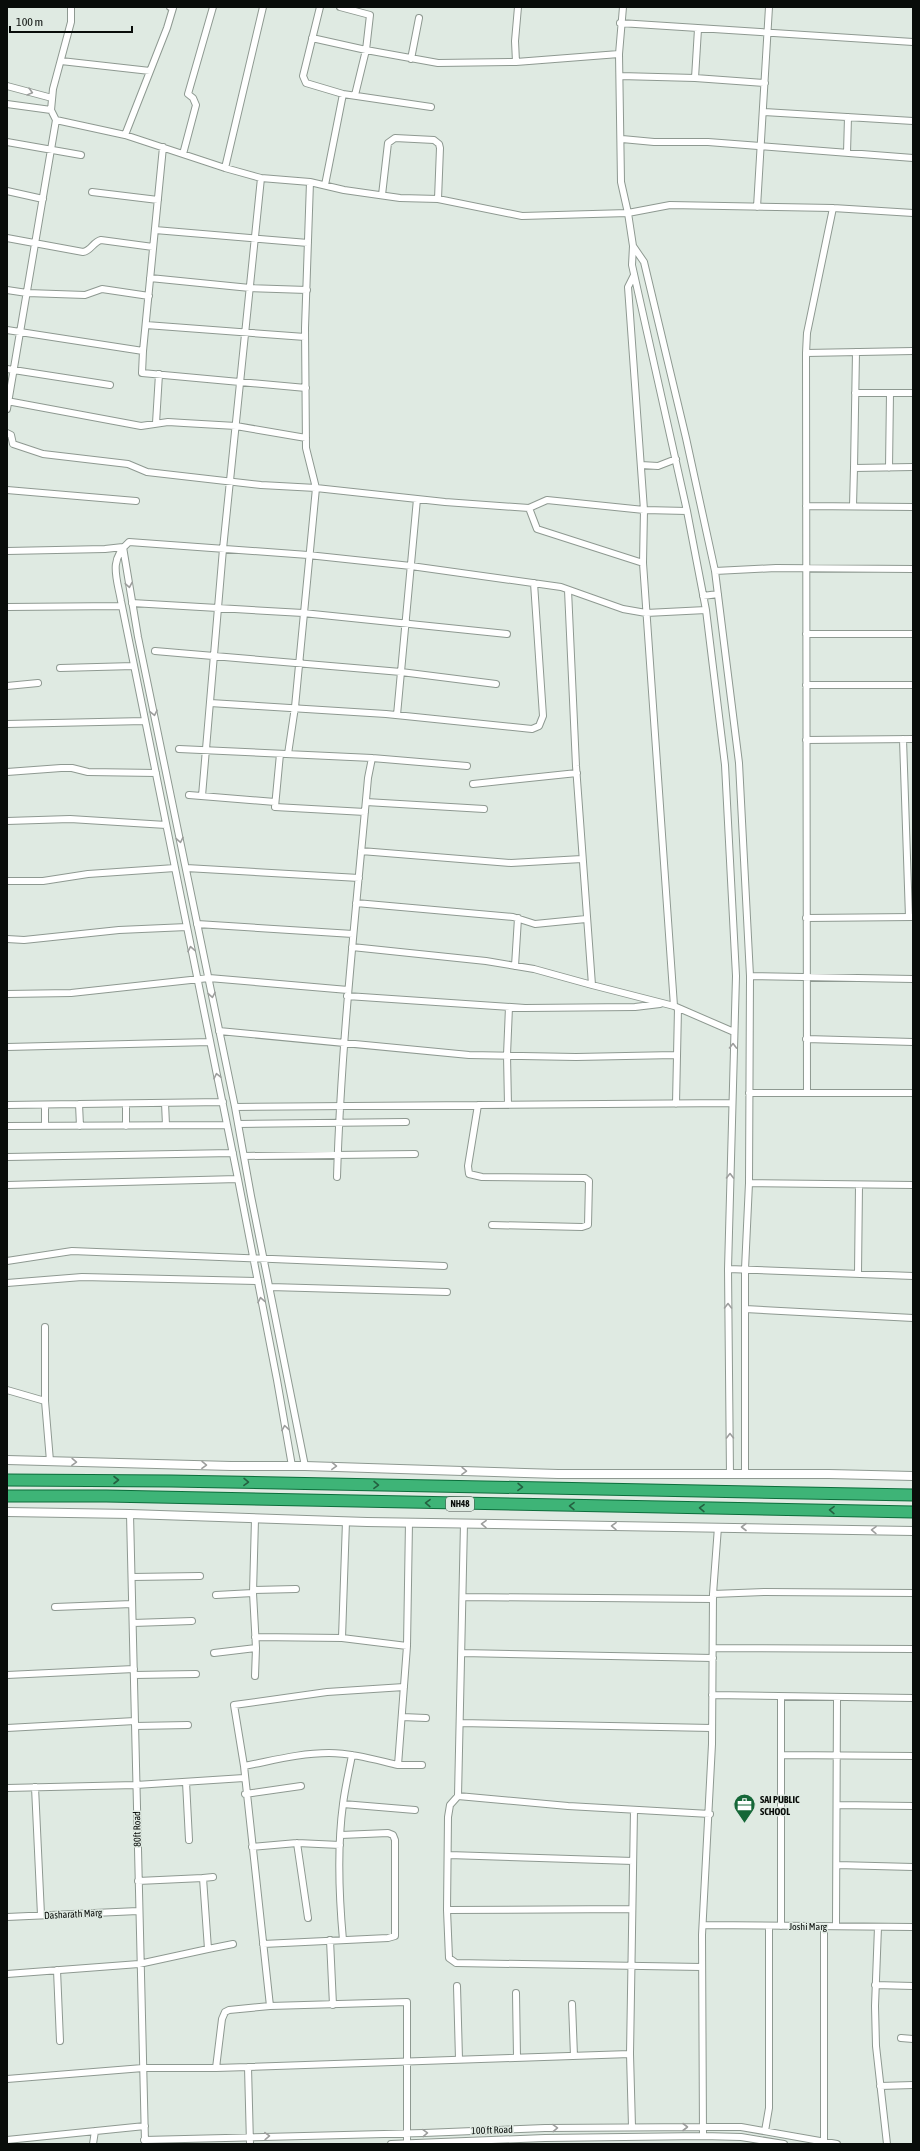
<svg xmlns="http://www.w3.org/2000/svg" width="920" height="2151" font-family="'Asap Condensed',sans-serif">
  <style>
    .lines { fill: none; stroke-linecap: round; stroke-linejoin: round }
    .minor-casing { stroke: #8e9991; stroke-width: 8 }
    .tertiary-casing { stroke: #8e9991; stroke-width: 10 }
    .trunk-casing { stroke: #0c6d3b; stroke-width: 13 }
    .minor { stroke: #fff; stroke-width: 6 }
    .tertiary { stroke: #fff; stroke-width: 8 }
    .trunk { stroke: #3eb477; stroke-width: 11 }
    .oneway { stroke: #9d9e9d }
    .oneway2 { stroke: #246040 }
    .labels { text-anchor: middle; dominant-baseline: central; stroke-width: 3; stroke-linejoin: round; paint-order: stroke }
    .shield { fill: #dfeae2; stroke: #494f4b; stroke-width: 1 }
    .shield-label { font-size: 9px; font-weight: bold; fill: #090d0a }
    .poi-label { font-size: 10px; font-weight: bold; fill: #090d0a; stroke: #dfeae2; text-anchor: start }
    .street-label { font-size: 10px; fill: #090d0a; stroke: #dfeae2 }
  </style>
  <rect width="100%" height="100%" fill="#dfeae2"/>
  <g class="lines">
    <defs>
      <path id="minor" d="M320,7L303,76L306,83L343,94L431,107
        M340,7L370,15L366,50L355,95
        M623,7L619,54L621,182L628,213L670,205L833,208L913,213
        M620,23L913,42
        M312,38L366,50L438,63L516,62L619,54
        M411,59L419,18
        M61,61L150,71
        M516,62L515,41L518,7
        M620,76L695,78L765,83
        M695,78L698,29
        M7,86L52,98
        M7,104L51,110
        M764,112L913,121
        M56,120L125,135L225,168L261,178L310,182L344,190L400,198L438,199L522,216L628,213L633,246
        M125,135L167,28L173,8L170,7
        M622,139L654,142H708L913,158
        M7,142L81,155
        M847,153L848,117
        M183,154L196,105L193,98L188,94L213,7
        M225,168L263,7
        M325,185L343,94
        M7,191L43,199
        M92,192L158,200
        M382,195L388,143L395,138L434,140L439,144L440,148L438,199
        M757,207L769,7
        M155,230L308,243
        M7,238L83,252C91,251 93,242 101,240L153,247
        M634,275L628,287L644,510L643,563L674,1006L734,1032
        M150,278L250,288L307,290
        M7,290L27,293L85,295L102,289L149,296
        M146,325L305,337
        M7,330L143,351L142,373L306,388
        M143,351L163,147
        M856,352L854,468L913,467
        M806,353L807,333L833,208
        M7,369L110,385
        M855,393H913
        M7,401L141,426L168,422L184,423L236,426L306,438
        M7,409L56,120L51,110L53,89L71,22V7
        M156,423L159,374
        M7,433L11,435L13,444L43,454L128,464L147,472L261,485L316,488L445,502L529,508L547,500L644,510L687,511
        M641,465L658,466L676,459
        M889,468L890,393
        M7,490L136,501
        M806,506L913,507
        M853,506L854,468
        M529,508L537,529L643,563
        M123,547L138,637L235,1107L251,1196L305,1466
        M7,551L105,549L123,547
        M715,571L776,568L913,569
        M568,590L576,766L592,985L674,1006
        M703,596L718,594
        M132,603L303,613L507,634
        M7,607L122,606
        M806,634H913
        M155,651L401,672L496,684
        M60,668L134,666
        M806,685H913
        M7,686L38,683
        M210,703L386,714L532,729L539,726L543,716L534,583
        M397,715L417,499
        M7,724L145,721
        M903,739L909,917
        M806,740L913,739
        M179,749L372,758L467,766
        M280,754L275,807L365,812
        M288,754L295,707L316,488L306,448L305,328L310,182
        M7,772L61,768H72L88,772L156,773
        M473,784L577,773
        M189,795L275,802
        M202,796L223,549L261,178
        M366,802L484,809
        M7,821L70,819L166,825
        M361,851L511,863L582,859
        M186,868L359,878
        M7,881H43L88,874L175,868
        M356,903L513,917L535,924L586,919
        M806,918L913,917
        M197,924L353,934
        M7,939L24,940L119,930L187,927
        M352,947L486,961L534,969L592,985
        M515,966L518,918
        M750,976L913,979
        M7,994L71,993L209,978L348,990
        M347,996L525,1008L635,1007L660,1004
        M219,1031L469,1055L576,1057L675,1055
        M806,1039L913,1042
        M7,1047L210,1042
        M749,1093H913
        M807,1093L806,353L913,351
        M165,1103L166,1125
        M79,1104L80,1126
        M676,1104L678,1008
        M7,1105L223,1102
        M45,1105V1126
        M478,1105L468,1166L469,1174L482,1177L585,1178L589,1181L588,1225L582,1227L492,1225
        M508,1105L507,1055L509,1007
        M235,1107L732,1103
        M238,1124L406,1122
        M7,1126L227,1125
        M126,1126V1104
        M244,1156L415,1154
        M7,1157L233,1153
        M337,1177C341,1044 356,911 368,778L372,758
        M749,1183L913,1185
        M7,1185L238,1179
        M7,1261L72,1251L444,1266
        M728,1269L913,1276
        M858,1274L859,1185
        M7,1283L82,1277L258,1281
        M270,1287L447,1292
        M745,1309L913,1318
        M45,1327V1401L50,1461
        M7,1390L45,1401
        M292,1466L277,1380L238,1179L121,601C117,578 108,560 129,542L308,555L411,566L561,587L623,609L646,613L706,610
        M730,1475L728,1269L736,976L725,765L706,610L687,511L632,265L633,246L644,262L686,438L715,571L739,763L750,976L749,1183L745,1269V1475
        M130,1514L145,2142
        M255,1519L253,1593L256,1648L255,1676
        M464,1523L458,1796L450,1805L448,1817L447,1910L449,1958L456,1963L702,1967
        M132,1577L200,1576
        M253,1590L296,1589
        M713,1594L765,1592L913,1593
        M216,1595L253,1593
        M463,1597L713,1599
        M55,1607L132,1604
        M133,1623L192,1621
        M255,1637L342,1638L407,1646
        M342,1638L346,1521
        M713,1648L913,1649
        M214,1653L256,1648
        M462,1653L713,1658
        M7,1675L134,1669
        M134,1675L196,1674
        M712,1695L913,1698
        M402,1717L426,1718
        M460,1723L712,1728
        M135,1726L188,1725
        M7,1728L135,1721
        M781,1755L913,1756
        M398,1765H422
        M244,1766C271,1761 300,1753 329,1753C352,1753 376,1760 398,1765L407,1646L409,1522
        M186,1782L189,1840
        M35,1787L41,1915
        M7,1788L136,1785L244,1778
        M245,1794L301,1786
        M458,1796L568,1806L710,1814
        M343,1804L415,1810
        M837,1805L913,1806
        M297,1843L308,1918
        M252,1847L297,1843L340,1845
        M449,1855L633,1861
        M837,1865L913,1867
        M203,1878L213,1877
        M447,1910L632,1909
        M7,1917L138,1911
        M703,1925L913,1927
        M781,1926V1697
        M824,1926V2142
        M836,1926L837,1698
        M878,1927L875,2006L876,2046L887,2144
        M330,1940L333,2005
        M343,1940C339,1896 337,1848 343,1804C345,1788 349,1771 352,1755
        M263,1944L388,1938L395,1936V1840L393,1835L388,1833L341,1835
        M208,1949L233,1944
        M57,1970L60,2041
        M7,1974L139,1964L208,1949L203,1878L138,1881
        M875,1985L913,1986
        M457,1986L459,2059
        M516,1993L517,2057
        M572,2004L574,2056
        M270,2006L244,1766L234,1705L327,1692L404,1687
        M901,2038L913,2039
        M248,2067L250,2144
        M216,2068L222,2019L225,2012L229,2010L270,2006L407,2002V2144
        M7,2079L143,2068H216L630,2054
        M880,2086L913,2085
        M632,2127L630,2054L634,1810
        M765,2131L769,2108V1926
        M703,2136L702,1935L712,1744L713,1594L718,1527
        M7,2140L145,2126
        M144,2140L424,2133L545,2128L703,2127H741L837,2144
        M93,2144L95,2131
        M391,2144L545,2138L703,2136L741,2137L784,2144"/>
      <path id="tertiary" d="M7,1460L231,1466H305L558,1474H829L913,1476
        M7,1512L130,1514L367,1522L913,1531"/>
      <path id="trunk" d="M7,1480L171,1481L913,1495
        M7,1496H106L913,1512"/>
    </defs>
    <use href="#minor" class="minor-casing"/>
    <use href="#tertiary" class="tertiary-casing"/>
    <use href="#trunk" class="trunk-casing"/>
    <use href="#minor" class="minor"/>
    <use href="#tertiary" class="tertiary"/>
    <use href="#trunk" class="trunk"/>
  </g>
  <defs><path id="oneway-chevron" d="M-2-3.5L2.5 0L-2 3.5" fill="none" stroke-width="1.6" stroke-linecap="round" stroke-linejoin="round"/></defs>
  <g class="oneway">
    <use href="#oneway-chevron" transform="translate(30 92) rotate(15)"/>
    <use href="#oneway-chevron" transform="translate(129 585) rotate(80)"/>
    <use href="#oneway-chevron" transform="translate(154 713) rotate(78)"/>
    <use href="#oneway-chevron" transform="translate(180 840) rotate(79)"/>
    <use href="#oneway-chevron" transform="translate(191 949) rotate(-101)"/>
    <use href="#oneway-chevron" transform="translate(212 995) rotate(80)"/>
    <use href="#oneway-chevron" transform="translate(733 1046) rotate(-89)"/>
    <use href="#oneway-chevron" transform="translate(217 1076) rotate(-102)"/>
    <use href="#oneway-chevron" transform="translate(730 1176) rotate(-89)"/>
    <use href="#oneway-chevron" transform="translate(261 1300) rotate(-101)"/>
    <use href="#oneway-chevron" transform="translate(728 1306) rotate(-90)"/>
    <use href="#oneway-chevron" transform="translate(285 1428) rotate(-99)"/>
    <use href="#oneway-chevron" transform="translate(730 1436) rotate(-91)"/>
    <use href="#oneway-chevron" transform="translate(74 1462) rotate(2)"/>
    <use href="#oneway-chevron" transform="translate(204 1465) rotate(1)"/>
    <use href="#oneway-chevron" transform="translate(334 1466) rotate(2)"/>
    <use href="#oneway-chevron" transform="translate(464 1471) rotate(2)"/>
    <use href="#oneway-chevron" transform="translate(484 1524) rotate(-179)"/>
    <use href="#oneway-chevron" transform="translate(614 1526) rotate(-179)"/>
    <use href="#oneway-chevron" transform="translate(744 1527) rotate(-180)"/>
    <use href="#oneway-chevron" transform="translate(874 1530) rotate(-179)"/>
    <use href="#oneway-chevron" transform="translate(685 2127)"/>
    <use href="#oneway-chevron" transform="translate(555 2128) rotate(-1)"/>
    <use href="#oneway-chevron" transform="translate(425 2133) rotate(-2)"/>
    <use href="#oneway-chevron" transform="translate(267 2136) rotate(-2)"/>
  </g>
  <g class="oneway2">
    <use href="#oneway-chevron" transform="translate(116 1480)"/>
    <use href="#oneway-chevron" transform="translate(246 1482) rotate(1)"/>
    <use href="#oneway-chevron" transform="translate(376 1485) rotate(1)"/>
    <use href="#oneway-chevron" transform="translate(520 1487) rotate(1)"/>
    <use href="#oneway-chevron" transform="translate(428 1503) rotate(-179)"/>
    <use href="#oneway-chevron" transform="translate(572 1506) rotate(-179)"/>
    <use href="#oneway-chevron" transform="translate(702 1508) rotate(-179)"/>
    <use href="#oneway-chevron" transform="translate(832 1510) rotate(-179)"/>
  </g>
  <defs>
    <symbol id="office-pin" viewBox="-11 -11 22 30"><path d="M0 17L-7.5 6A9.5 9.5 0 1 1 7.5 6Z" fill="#156738" stroke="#dfeae2"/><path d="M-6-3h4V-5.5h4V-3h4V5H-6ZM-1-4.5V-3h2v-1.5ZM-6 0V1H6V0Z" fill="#fff"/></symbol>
  </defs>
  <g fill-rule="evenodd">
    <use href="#office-pin" x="732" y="1792" width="25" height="34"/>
  </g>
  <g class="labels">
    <rect class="shield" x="446" y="1497" width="28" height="14" rx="3"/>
    <g class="shield-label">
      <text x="460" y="1504">NH48</text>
    </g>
    <g class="poi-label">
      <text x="760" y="1799">SAI PUBLIC<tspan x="760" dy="12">SCHOOL</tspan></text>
    </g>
    <g class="street-label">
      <text transform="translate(137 1829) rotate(-91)">80ft Road</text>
      <text transform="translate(73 1914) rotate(-3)">Dasharath Marg</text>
      <text x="808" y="1926">Joshi Marg</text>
      <text transform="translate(492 2130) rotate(-2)">100 ft Road</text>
    </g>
  </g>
  <rect width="920" height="2151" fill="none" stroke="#090d0a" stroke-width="16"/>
  <path d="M10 26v6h122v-6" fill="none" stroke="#090d0a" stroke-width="2"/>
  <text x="16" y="26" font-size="12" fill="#090d0a" stroke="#dfeae2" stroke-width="3" paint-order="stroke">100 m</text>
</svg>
